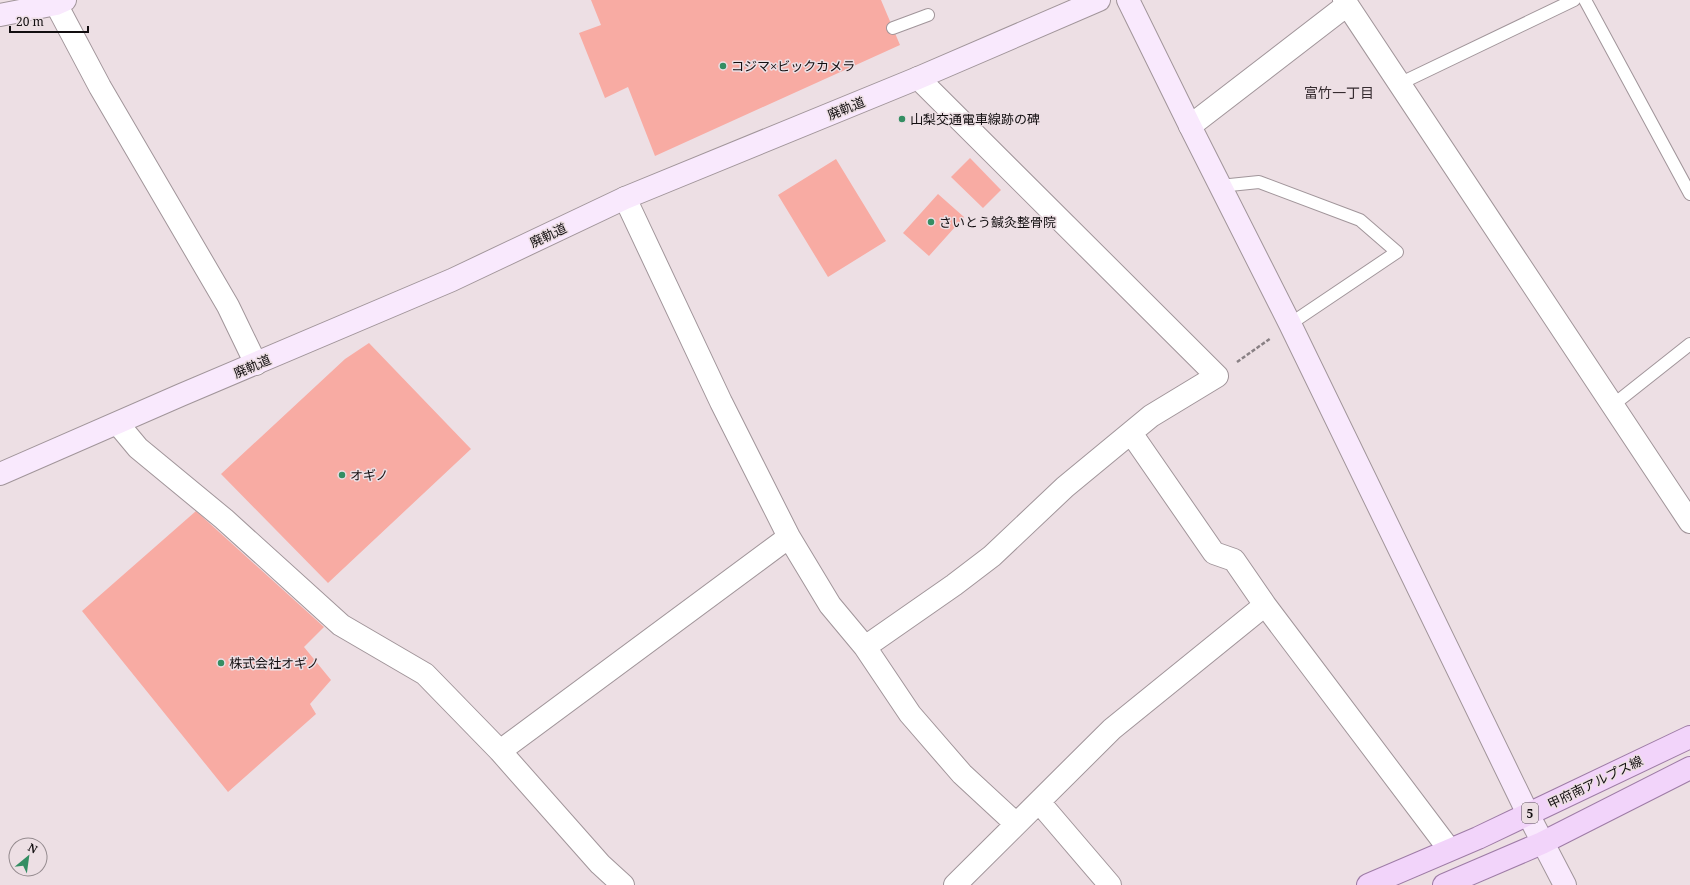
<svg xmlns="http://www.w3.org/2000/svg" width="1690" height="885" font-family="'Noto Serif','Noto Sans JP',serif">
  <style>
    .building { fill: #f8aba3 }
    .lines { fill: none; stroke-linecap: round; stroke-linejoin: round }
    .lane-casing { stroke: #a1959a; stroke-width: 14 }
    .street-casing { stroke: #a1959a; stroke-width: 24 }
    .secondary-casing { stroke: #a1959a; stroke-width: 24 }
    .primary-casing { stroke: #9e7ca6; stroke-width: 24 }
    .path { stroke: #898084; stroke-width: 2.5; stroke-dasharray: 4 2; stroke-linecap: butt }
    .lane { stroke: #fff; stroke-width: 12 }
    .street { stroke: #fff; stroke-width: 22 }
    .secondary { stroke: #f9e9fd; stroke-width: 22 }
    .primary { stroke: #f2d4fa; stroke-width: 22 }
    .poi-dot { fill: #348e63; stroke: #eddfe4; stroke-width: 1.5 }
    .labels { text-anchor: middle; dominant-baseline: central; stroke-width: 3; stroke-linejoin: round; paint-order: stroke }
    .shield { fill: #eddfe4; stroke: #544d50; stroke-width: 1 }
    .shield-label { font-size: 12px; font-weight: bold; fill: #120e10 }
    .poi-label { font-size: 13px; fill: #120e10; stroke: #eddfe4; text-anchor: start }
    .street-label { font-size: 13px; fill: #120e10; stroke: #eddfe4 }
    .neighbourhood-label { font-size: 14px; fill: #352b2f; stroke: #eddfe4 }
  </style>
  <rect width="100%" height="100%" fill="#eddfe4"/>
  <path class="building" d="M591,0H881L900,45L655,156L628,87L605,98L579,33L601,25Z
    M970,158L1001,190L983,208L951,177Z
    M836,159L886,241L828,277L778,195Z
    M938,194L964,217L929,256L903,233Z
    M369,343L471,449L328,583L221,474L345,359Z
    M196,511L324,627L304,647L331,680L310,704L316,714L228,792L82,611Z"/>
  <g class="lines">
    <defs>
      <path id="lane" d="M1585,0L1690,194
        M893,28L928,15
        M1399,84L1574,0
        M1220,186L1259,182L1360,220L1397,252L1290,324
        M1613,405L1690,344"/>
      <path id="street" d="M1344,0L1690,522
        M56,4L100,87L228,306L256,364
        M1190,126L1347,5
        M625,198L721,402L789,537L830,605L865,647L910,714L962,774L1016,824
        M118,424L138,448L224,519L341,625L425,674L500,751L600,864L623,885
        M1131,433L1214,553L1234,560L1265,605L1449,849
        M865,647L954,585L992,556L1065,487L1151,416L1217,376L918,78
        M500,751L789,537
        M1039,802L1110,885
        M955,885L1112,729L1265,605"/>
      <path id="secondary" d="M1128,0L1193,132L1290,324L1528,814L1565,885
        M0,15L56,4L65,0
        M0,474L181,395L452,280L625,198L918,78L1099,0"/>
      <path id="primary" d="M1368,885L1478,838L1690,737
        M1444,885L1542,843L1690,768"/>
    </defs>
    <use href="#lane" class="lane-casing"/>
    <use href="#street" class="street-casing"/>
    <use href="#secondary" class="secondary-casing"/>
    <use href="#primary" class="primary-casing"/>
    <path class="path" d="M1237,362L1271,338"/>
    <use href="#lane" class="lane"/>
    <use href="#street" class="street"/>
    <use href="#secondary" class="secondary"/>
    <use href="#primary" class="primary"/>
  </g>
  <g class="poi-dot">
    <circle cx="723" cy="66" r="4"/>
    <circle cx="902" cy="119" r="4"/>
    <circle cx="931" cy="222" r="4"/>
    <circle cx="342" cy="475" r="4"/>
    <circle cx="221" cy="663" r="4"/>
  </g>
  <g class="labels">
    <rect class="shield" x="1522" y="803" width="16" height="20" rx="3"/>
    <g class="shield-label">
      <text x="1530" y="813">5</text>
    </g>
    <g class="poi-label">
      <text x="731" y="66">コジマ×ビックカメラ</text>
      <text x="910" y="119">山梨交通電車線跡の碑</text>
      <text x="939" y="222">さいとう鍼灸整骨院</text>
      <text x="350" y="475">オギノ</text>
      <text x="229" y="663">株式会社オギノ</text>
    </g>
    <g class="street-label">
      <text transform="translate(846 108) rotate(-22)">廃軌道</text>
      <text transform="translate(548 235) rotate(-25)">廃軌道</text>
      <text transform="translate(252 366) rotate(-23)">廃軌道</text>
      <text transform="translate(1595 782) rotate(-26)">甲府南アルプス線</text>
    </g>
    <g class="neighbourhood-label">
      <text x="1339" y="92">富竹一丁目</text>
    </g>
  </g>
  <g transform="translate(28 857) rotate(29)"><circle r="19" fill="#eddfe4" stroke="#958b8f"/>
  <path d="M0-3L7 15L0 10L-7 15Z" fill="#348e63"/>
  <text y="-6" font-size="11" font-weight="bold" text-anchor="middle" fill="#120e10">N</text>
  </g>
  <path d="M10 26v6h78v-6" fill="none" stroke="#120e10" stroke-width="2"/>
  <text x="16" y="26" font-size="12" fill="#120e10" stroke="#eddfe4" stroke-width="3" paint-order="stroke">20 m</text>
</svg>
